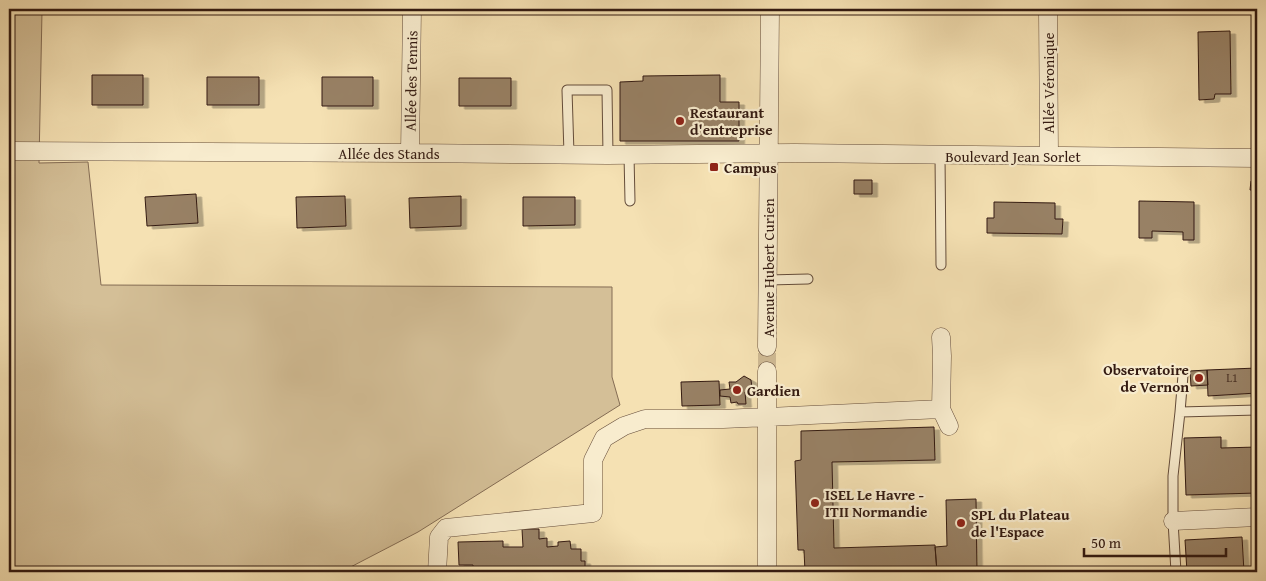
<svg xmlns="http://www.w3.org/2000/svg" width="1266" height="581" font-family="'Gentium Book Plus',serif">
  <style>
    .green { fill: #d4bf97; stroke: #846c54 }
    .building { fill: #988165; stroke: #331a11; filter: url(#shadow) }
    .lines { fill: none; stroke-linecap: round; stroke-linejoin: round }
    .street-tunnel { stroke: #ceb993; stroke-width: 18; stroke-dasharray: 18 9; stroke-linecap: butt }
    .lane-casing { stroke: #644c3a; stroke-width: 11 }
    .street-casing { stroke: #644c3a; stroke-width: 19 }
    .lane { stroke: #f8ecce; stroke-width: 9 }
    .street { stroke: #f8ecce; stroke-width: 18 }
    .poi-dot { fill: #8f2418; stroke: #f8ecce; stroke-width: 2 }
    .labels { text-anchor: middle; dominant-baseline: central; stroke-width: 4.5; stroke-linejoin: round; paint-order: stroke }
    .number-label { font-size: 12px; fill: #4c3426 }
    .street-label { font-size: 15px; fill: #331a11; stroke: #f8ecce }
    .poi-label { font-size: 15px; font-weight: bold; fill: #331a11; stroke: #f8ecce; text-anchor: start }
  </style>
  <defs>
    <filter id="shadow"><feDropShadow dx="5.5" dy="3" stdDeviation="0" flood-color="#0004"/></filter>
  </defs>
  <rect width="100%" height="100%" fill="#f5e1b3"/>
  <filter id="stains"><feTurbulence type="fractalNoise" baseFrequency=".004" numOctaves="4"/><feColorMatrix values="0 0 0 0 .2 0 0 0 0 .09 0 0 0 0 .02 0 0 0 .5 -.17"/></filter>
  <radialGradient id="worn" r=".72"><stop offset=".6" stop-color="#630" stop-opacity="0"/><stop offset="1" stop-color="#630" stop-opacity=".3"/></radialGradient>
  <path class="green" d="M9,9H96L42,11L39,163L88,162L101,285L612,287V377L620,405L418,532L341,572H9Z"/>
  <path class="building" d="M1230,31L1231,94H1215L1214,99L1199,100L1198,32Z
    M92,75H143V105H92Z
    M720,75V102H739V141H620V82L643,81V76Z
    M207,77H259V105H207Z
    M322,77H373V106H322Z
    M459,78H511V106H459Z
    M854,180H872V194H854Z
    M1251,181H1257V190H1250Z
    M196,194L198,223L147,226L145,197Z
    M345,196L346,226L297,228L296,197Z
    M461,196V226L410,228L409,198Z
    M523,197H575V225L523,226Z
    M1139,201L1194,202V240H1183V232L1152,231V238H1139Z
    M994,202L1055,203V219H1063L1062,234L987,233V218H994Z
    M1257,368V393L1208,396L1207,370Z
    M1207,370L1208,385L1191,386L1190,371Z
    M744,376L751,380L752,388L745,392L746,404H738L737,402L731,403L730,397L720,396V390L730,389L729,382H736Z
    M719,381L720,405L682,406L681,382Z
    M934,427L935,460L832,462L834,548L935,545L937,572H805L804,550H798L795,461L801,460V431Z
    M1221,437V448L1257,447V493L1186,495L1184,438Z
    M976,499L977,572H937L935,547L947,546L946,500Z
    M522,529H539V539L547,538V547L558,546V542L570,541L571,549H581V561H585V572H473V565H459L458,542L503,541V547H523Z
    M1242,537L1244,572H1187L1185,540Z
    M1257,566V572H1244V567Z"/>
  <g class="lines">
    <path class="street-tunnel" d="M767,371V347"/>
    <defs>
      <path id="lane" d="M569,154L567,90H607L608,155
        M629,155L630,201
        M940,155L941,265
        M768,280L808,279
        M1180,412L1183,375
        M1176,572L1173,521V476L1180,412L1257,410"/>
      <path id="street" d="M1048,9L1049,156
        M9,151L410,153L608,155L795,153L1257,158
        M410,153L412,9
        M941,337L942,356L941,409L949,426
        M767,347L770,9
        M767,371V572
        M1173,521L1257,517
        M437,572L439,537L446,528L593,513V460L604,438L624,426L645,419H723L941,409"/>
    </defs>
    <use href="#lane" class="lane-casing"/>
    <use href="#street" class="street-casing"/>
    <use href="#lane" class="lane"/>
    <use href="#street" class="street"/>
  </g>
  <g class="poi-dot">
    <circle cx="680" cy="121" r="5"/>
    <rect x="709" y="162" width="10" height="10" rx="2.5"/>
    <circle cx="1199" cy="378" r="5"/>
    <circle cx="737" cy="390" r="5"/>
    <circle cx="815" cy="503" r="5"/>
    <circle cx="961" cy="523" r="5"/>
  </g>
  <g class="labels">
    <g class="number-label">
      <text x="1232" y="377">L1</text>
    </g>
    <g class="street-label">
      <text transform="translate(411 81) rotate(-89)">Allée des Tennis</text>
      <text transform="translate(1048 83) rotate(-90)">Allée Véronique</text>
      <text x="389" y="153">Allée des Stands</text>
      <text x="1013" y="156">Boulevard Jean Sorlet</text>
      <text transform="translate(768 268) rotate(-90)">Avenue Hubert Curien</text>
    </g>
    <g class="poi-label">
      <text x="690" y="112">Restaurant<tspan x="690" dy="17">d'entreprise</tspan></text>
      <text x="724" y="167">Campus</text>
      <text x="1189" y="369" text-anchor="end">Observatoire<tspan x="1189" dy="17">de Vernon</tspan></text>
      <text x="747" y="390">Gardien</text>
      <text x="825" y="494">ISEL Le Havre -<tspan x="825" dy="17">ITII Normandie</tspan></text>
      <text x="971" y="514">SPL du Plateau<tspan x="971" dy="17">de l'Espace</tspan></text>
    </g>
  </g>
  <rect width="1266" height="581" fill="none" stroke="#f5e1b3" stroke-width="30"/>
  <rect x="10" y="10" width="1246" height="561" fill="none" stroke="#331a11" stroke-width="2.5"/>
  <rect x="15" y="15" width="1236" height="551" fill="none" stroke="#331a11"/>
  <path d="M1084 548v8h142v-8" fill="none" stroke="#331a11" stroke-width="2.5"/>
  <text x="1091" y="548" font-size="15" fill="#331a11" stroke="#f8ecce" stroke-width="4" paint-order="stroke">50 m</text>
  <rect width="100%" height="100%" filter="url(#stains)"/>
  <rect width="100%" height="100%" fill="url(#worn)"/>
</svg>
